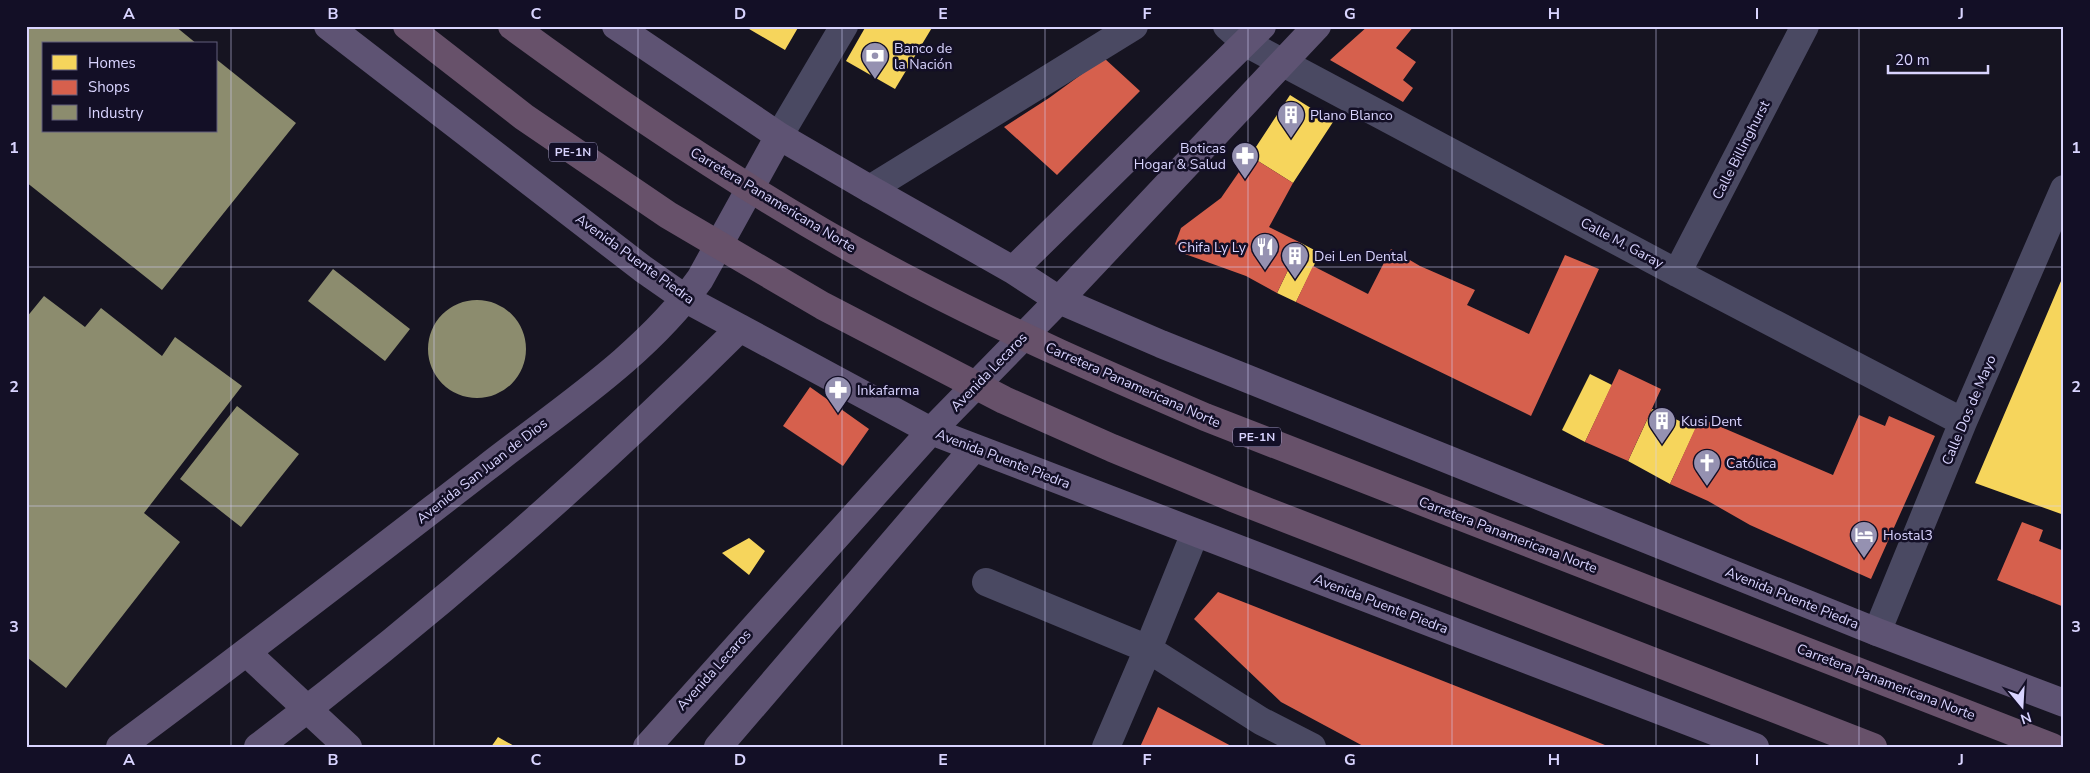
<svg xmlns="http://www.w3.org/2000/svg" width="2090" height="773" font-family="'Nunito Sans',sans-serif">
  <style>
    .homes { fill: #f6d55c }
    .shops { fill: #d6604d }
    .industry { fill: #8c8c6e }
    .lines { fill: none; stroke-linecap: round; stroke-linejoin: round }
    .minor { stroke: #4a4962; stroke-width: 28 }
    .major { stroke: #5e5373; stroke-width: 28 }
    .highway { stroke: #67516a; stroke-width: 28 }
    .grid { fill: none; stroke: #d9d4ff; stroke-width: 1; stroke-opacity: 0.55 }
    .labels { text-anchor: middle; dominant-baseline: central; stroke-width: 5; stroke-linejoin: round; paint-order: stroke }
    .shield { fill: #130f26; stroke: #9e99be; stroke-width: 1 }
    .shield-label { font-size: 12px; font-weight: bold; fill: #d9d4ff }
    .poi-label { font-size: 14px; fill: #d9d4ff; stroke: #130f26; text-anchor: start }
    .street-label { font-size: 14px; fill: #d9d4ff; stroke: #130f26 }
    .neatline { fill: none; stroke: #d9d4ff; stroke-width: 2 }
    .grid-label { font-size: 16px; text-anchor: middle; font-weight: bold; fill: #d9d4ff }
  </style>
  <rect width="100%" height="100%" fill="#161421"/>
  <path class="homes" d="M744,26H799L785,50Z
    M866,26H933L895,89L846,61Z
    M1290,95L1333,122L1293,183L1250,156Z
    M1301,243L1320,253L1296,302L1277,293Z
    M2064,274V515L1975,483Z
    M1590,374L1612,385L1585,442L1562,430Z
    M1652,409L1696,428L1670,484L1628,461Z
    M749,538L765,551L749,575L722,553Z
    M498,737L516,747H491Z"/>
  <path class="shops" d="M1368,26H1414L1396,48L1416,62L1403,80L1413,88L1403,102L1330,60Z
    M1104,58L1140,91L1057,175L1004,127L1049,98Z
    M1250,156L1293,183L1269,227L1301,243L1277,293L1246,276L1185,254L1175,244L1181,228L1221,198Z
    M1391,249L1420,266L1475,290L1467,305L1529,334L1565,255L1599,269L1531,416L1296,302L1313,266L1368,294Z
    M1619,369L1661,389L1628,461L1585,442Z
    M810,387L869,429L843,466L783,426Z
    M1859,415L1885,426L1889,416L1935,436L1871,579L1750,525L1708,501L1670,484L1700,418L1833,475Z
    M2022,522L2043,530L2039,541L2064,551V607L1997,580Z
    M1218,592L1610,747H1365L1281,702L1194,619Z
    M1158,707L1233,747H1140Z"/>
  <path class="industry" d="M26,26H175L197,44H44V131H216V59L296,123L162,290L26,182Z
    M333,269L410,329L385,361L308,301Z
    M44,296L85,327L101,308L162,356L175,337L242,386L144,513L180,542L66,688L28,658L26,661V318Z
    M428 349a49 49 0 1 1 98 0a49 49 0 1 1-98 0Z
    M237,406L299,454L241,527L180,479Z"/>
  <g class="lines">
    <path class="minor" d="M1227,26L1246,43L1677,273L1963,422
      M779,136L844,26
      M870,189L1134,26
      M1677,273L1805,26
      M1195,533L1148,649L1261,721L1312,747
      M986,582L1148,649L1106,747
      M1877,632L1963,422L2064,189"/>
    <path class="major" d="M328,26L643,269L686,299L931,431L1755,747
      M616,26L779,136L870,189L1013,270L1059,300L1161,344L1877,632L2064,703
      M1013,270L1262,26
      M247,653L348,747
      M120,747C243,656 364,562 486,468C560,410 645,356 700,279L779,136
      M258,747C428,618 589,478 740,328
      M647,747L931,431L1059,300L1317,26
      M718,747L974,448"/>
    <path class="highway" d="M407,26L524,117L668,215L823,306L1004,400L1112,448L1233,498L1873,747
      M512,26C639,119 778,212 917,284C1011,333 1108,375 1205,417L2052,747"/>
  </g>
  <path class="grid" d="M231,26V747M434,26V747M638,26V747M842,26V747M1045,26V747M1248,26V747M1452,26V747M1656,26V747M1859,26V747M26,267H2064M26,506H2064"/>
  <defs>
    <symbol id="bank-pin" viewBox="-11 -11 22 30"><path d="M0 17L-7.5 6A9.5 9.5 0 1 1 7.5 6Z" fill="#9591b1" stroke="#130f26"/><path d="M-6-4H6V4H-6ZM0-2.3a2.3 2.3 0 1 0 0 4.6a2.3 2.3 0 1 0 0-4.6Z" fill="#fff"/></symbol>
    <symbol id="building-pin" viewBox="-11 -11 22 30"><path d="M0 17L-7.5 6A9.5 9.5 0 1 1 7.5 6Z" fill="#9591b1" stroke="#130f26"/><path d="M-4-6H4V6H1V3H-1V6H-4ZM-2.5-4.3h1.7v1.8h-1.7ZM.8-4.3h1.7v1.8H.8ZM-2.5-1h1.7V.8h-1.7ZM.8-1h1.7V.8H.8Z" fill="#fff"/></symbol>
    <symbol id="pharmacy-pin" viewBox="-11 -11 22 30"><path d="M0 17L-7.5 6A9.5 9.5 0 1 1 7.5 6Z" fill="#9591b1" stroke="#130f26"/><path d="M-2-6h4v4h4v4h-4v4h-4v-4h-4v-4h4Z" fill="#fff"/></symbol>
    <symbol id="restaurant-pin" viewBox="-11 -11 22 30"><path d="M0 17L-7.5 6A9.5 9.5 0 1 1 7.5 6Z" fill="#9591b1" stroke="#130f26"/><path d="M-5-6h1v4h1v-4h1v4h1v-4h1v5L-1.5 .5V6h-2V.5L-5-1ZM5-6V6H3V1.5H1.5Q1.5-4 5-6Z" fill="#fff"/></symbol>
    <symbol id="church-pin" viewBox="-11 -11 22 30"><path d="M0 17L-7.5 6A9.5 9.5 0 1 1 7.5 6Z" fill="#9591b1" stroke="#130f26"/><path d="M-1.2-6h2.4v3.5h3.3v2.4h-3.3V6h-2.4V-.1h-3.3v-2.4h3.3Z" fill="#fff"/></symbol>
    <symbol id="hotel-pin" viewBox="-11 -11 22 30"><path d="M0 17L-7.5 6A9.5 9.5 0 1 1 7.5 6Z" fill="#9591b1" stroke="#130f26"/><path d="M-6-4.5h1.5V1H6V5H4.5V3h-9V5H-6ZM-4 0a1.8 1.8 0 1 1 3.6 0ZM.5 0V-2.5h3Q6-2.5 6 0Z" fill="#fff"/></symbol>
  </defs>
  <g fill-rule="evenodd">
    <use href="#bank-pin" x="859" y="40" width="32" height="43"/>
    <use href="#building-pin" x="1275" y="99" width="32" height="43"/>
    <use href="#pharmacy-pin" x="1229" y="140" width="32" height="43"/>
    <use href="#restaurant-pin" x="1249" y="231" width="32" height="43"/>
    <use href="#building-pin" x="1279" y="240" width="32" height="43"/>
    <use href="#pharmacy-pin" x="822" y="374" width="32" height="43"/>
    <use href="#building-pin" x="1646" y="405" width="32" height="43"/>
    <use href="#church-pin" x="1691" y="447" width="32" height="43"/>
    <use href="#hotel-pin" x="1848" y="519" width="32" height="43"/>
  </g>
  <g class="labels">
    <g class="shield">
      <rect x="549" y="142.5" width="48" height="19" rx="4"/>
      <rect x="1233" y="427.5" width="48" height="19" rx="4"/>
    </g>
    <g class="shield-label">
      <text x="573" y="152">PE-1N</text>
      <text x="1257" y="437">PE-1N</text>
    </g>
    <g class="poi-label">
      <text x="894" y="48">Banco de<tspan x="894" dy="16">la Nación</tspan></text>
      <text x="1310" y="115">Plano Blanco</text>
      <text x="1226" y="148" text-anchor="end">Boticas<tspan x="1226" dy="16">Hogar &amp; Salud</tspan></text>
      <text x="1246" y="247" text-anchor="end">Chifa Ly Ly</text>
      <text x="1314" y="256">Dei Len Dental</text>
      <text x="857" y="390">Inkafarma</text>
      <text x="1681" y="421">Kusi Dent</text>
      <text x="1726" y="463">Católica</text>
      <text x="1883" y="535">Hostal3</text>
    </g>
    <g class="street-label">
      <text transform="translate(1741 150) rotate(-63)">Calle Billinghurst</text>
      <text transform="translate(773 200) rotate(31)">Carretera Panamericana Norte</text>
      <text transform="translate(1622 243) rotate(28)">Calle M. Garay</text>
      <text transform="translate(635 259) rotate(36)">Avenida Puente Piedra</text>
      <text transform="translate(989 372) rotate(-46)">Avenida Lecaros</text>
      <text transform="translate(1133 385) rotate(24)">Carretera Panamericana Norte</text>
      <text transform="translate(1969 410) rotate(-67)">Calle Dos de Mayo</text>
      <text transform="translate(1003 459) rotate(21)">Avenida Puente Piedra</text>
      <text transform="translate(482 471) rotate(-38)">Avenida San Juan de Dios</text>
      <text transform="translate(1508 535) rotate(21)">Carretera Panamericana Norte</text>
      <text transform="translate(1792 598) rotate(22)">Avenida Puente Piedra</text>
      <text transform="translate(1381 604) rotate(21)">Avenida Puente Piedra</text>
      <text transform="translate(714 670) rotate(-48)">Avenida Lecaros</text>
      <text transform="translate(1886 682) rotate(21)">Carretera Panamericana Norte</text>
    </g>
  </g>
  <rect width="2090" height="773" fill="none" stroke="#130f26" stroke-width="55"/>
  <rect x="42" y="42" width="175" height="90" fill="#130f26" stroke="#625e7d"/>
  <rect x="52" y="55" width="25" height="15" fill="#f6d55c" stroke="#625e7d"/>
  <text x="88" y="68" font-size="15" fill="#d9d4ff">Homes</text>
  <rect x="52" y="80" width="25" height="15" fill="#d6604d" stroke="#625e7d"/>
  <text x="88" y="92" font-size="15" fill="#d9d4ff">Shops</text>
  <rect x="52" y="105" width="25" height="15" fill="#8c8c6e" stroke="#625e7d"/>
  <text x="88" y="118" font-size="15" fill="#d9d4ff">Industry</text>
  <g transform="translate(2022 706) rotate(162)" stroke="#130f26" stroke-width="4" paint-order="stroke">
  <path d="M0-4L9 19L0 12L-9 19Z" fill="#d9d4ff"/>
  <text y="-8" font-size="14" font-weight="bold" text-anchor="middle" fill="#d9d4ff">N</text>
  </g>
  <path d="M1888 65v8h100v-8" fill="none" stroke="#d9d4ff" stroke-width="2.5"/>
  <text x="1895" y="65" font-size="15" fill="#d9d4ff" stroke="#130f26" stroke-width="4" paint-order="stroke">20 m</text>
  <rect x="28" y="28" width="2034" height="718" class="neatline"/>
  <g class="grid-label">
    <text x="129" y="19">A</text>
    <text x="333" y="19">B</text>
    <text x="536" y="19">C</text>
    <text x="740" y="19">D</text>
    <text x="943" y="19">E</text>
    <text x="1147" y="19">F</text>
    <text x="1350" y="19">G</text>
    <text x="1554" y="19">H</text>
    <text x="1757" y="19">I</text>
    <text x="1961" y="19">J</text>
    <text x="14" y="153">1</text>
    <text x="2076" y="153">1</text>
    <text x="14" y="392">2</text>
    <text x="2076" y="392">2</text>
    <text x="14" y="632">3</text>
    <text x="2076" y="632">3</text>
    <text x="129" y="765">A</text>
    <text x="333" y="765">B</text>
    <text x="536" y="765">C</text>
    <text x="740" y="765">D</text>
    <text x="943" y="765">E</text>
    <text x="1147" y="765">F</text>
    <text x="1350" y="765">G</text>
    <text x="1554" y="765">H</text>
    <text x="1757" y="765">I</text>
    <text x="1961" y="765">J</text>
  </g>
</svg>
